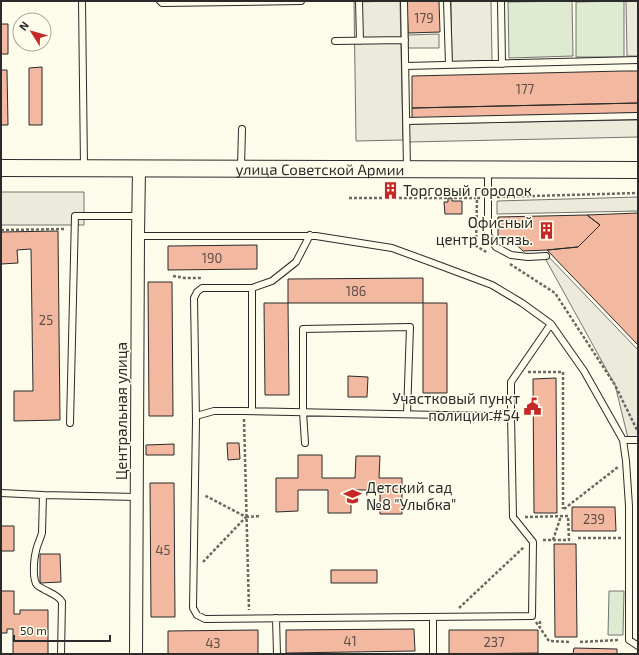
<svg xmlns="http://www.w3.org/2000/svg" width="639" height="655" font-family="'Exo 2',sans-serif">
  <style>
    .green { fill: #deebd1; stroke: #74746e }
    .parking { fill: #eceadb; stroke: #74746e }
    .building { fill: #f2b8a0; stroke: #2b2b2b }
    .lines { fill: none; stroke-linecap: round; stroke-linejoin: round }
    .lane-casing { stroke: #2b2b2b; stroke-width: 8 }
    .street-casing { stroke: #2b2b2b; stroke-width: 14 }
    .secondary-casing { stroke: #2b2b2b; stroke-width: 18 }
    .path { stroke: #6a6964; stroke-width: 2.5; stroke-dasharray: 3 2; stroke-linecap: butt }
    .lane { stroke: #fdfbea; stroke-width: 6 }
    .street { stroke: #fdfbea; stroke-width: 12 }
    .secondary { stroke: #fdfbea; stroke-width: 16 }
    .labels { text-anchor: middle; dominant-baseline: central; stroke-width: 3; stroke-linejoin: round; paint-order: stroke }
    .number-label { font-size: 13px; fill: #5d4e48 }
    .street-label { font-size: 15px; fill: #2b2b2b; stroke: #fdfbea }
    .poi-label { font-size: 15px; fill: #2b2b2b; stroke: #fdfbea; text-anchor: start }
  </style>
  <rect width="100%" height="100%" fill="#fdfbea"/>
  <path class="green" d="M572,1L573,56L509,58L508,2Z
    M624,1V57H576V2Z
    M609,591H624L623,635H608Z"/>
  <path class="parking" d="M400,1L403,140L356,141L354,2Z
    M451,1H491L492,61L452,62Z
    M626,1H638V56H627Z
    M439,34V48H408V35Z
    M638,120V137L409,142V124Z
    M1,192H84V225H1Z
    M638,197V211L497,214V201Z
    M545,253L638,350V437L628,438L615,385L546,260Z"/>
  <path class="building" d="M407,1H439L440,32L408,33Z
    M1,24H8V54H1Z
    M42,67V125H29V68Z
    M1,70H7L8,125H1Z
    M624,71H638V103L412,108V76Z
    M638,103V113L412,118V108Z
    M385,188H395V192L386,193Z
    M448,198H452V201H462V214H445L444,202H448Z
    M638,213V345L547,250L578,247L600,225L587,215Z
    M587,215L600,225L578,247L547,250L523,251L509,238H498V217Z
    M58,231L60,420L14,421V391H33L31,249L17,250L18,263L1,264V232Z
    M257,245V269L168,270V246Z
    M423,278V303H288V279Z
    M148,282H172L173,416H149Z
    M264,303H288L289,395H265Z
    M423,303H447V393H423Z
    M348,376L368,377L367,397H348Z
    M556,378L557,513H534L533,379Z
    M227,443H239L240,459L228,460Z
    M174,444V455H146V445Z
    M298,455H322V478H355L356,456H380L379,478H402V514H380V490H351V513H328V490H298V511L276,512V478H298Z
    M150,483H174L175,617H151Z
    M572,507H615L616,531H572Z
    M1,526H14V551H1Z
    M554,544H576L577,637H555Z
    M40,554H60L61,582L40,583Z
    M331,570H377V583H331Z
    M1,591H14V614H20V610H48V654H13V629H7V633H1Z
    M414,629L415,651L286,653V630Z
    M258,630V654H168V631Z
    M449,630H538V653L449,654Z
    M574,648L617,649V654H573Z"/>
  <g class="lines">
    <defs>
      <path id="lane" d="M82,1L84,167
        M160,1L162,3L301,1
        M359,1L360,41
        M404,1L407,169
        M447,1L449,65
        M501,1L502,64
        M335,41L405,40
        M406,66L638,60
        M406,121L638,116
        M241,167L242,129
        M488,171V235L496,247L511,255L528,257L546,256
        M310,235L296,262L272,281L252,288H202L197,292L194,298L196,420L193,608L197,615L205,619L532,616L533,542L513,517L511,415
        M138,236H316L392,248L433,263L492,285L522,303L551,324L584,371L623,440L626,461L629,506V640L638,646
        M252,288V411
        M196,416L214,411H243L491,416L511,415V382L551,324
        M70,423L75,216H138
        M623,440H638
        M305,443L303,412V329L410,327L407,414
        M1,493L43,495L42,533C40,540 37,545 36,551C34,558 32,579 37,585C39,587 42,588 45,590C51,593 59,596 62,602L61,654
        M43,495L137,497
        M433,617V654
        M276,618L277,654"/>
      <path id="street" d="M136,654L138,236L139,169"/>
      <g id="secondary">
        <path id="s1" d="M1,168L638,170"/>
      </g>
    </defs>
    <use href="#lane" class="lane-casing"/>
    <use href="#street" class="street-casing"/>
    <use href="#secondary" class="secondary-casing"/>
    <path class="path" d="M497,197L638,193
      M349,198H476
      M480,198H477L476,246L488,253
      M1,230L66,229
      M510,264L555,293L615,385L638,432
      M173,276L185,278H202
      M528,372H563V509
      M244,419L249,610
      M564,509L618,467
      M246,517L261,516
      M525,517L568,516L569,540H541
      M578,538H622
      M553,540L561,516
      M203,562L246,517L204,495
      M459,608L524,547
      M540,621V628
      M536,622L549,641L570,642
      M580,642L620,640"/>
    <use href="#lane" class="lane"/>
    <use href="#street" class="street"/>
    <use href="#secondary" class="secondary"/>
  </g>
  <defs>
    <symbol id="building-bare" viewBox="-9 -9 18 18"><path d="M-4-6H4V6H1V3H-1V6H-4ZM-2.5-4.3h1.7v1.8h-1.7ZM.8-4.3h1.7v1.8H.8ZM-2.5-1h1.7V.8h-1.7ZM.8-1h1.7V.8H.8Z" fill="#c62828" stroke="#fdfbea" stroke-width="2.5" paint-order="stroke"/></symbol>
    <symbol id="civic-bare" viewBox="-9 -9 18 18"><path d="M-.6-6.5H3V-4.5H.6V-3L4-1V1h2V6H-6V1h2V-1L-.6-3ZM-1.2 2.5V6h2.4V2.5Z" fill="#c62828" stroke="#fdfbea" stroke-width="2.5" paint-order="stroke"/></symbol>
    <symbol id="school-bare" viewBox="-9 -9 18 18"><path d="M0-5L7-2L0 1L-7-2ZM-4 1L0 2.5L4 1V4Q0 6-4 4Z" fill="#c62828" stroke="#fdfbea" stroke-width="2.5" paint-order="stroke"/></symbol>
  </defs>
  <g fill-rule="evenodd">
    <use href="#building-bare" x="378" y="178" width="25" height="25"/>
    <use href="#building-bare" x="534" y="218" width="25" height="25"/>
    <use href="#civic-bare" x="520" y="394" width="25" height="25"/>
    <use href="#school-bare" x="340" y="484" width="25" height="25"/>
  </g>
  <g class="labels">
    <g class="number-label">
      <text x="424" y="18">179</text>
      <text x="525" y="89">177</text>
      <text x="212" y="258">190</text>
      <text x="356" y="291">186</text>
      <text x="46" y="320">25</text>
      <text x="594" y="519">239</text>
      <text x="163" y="550">45</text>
      <text x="350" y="641">41</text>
      <text x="494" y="642">237</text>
      <text x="213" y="643">43</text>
    </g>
    <g class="street-label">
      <text stroke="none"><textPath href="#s1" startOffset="319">улица Советской Армии</textPath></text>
      <text transform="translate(121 411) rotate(-90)">Центральная улица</text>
    </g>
    <g class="poi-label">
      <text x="403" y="190">Торговый городок</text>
      <text x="533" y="222" text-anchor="end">Офисный<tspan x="533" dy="17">центр Витязь.</tspan></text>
      <text x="520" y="398" text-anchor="end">Участковый пункт<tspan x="520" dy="17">полиции #54</tspan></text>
      <text x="366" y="487">Детский сад<tspan x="366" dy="17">№8 "Улыбка"</tspan></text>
    </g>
  </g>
  <rect width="639" height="655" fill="none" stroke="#2b2b2b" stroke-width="4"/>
  <g transform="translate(32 32) rotate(307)"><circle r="19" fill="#fdfbea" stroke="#a9a89e"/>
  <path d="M0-3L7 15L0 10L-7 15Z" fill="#c62828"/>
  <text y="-6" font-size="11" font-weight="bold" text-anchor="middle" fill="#2b2b2b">N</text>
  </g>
  <path d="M14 635v6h96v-6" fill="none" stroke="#2b2b2b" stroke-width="2"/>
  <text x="20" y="635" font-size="12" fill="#2b2b2b" stroke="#fdfbea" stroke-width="3" paint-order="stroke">50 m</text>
</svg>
